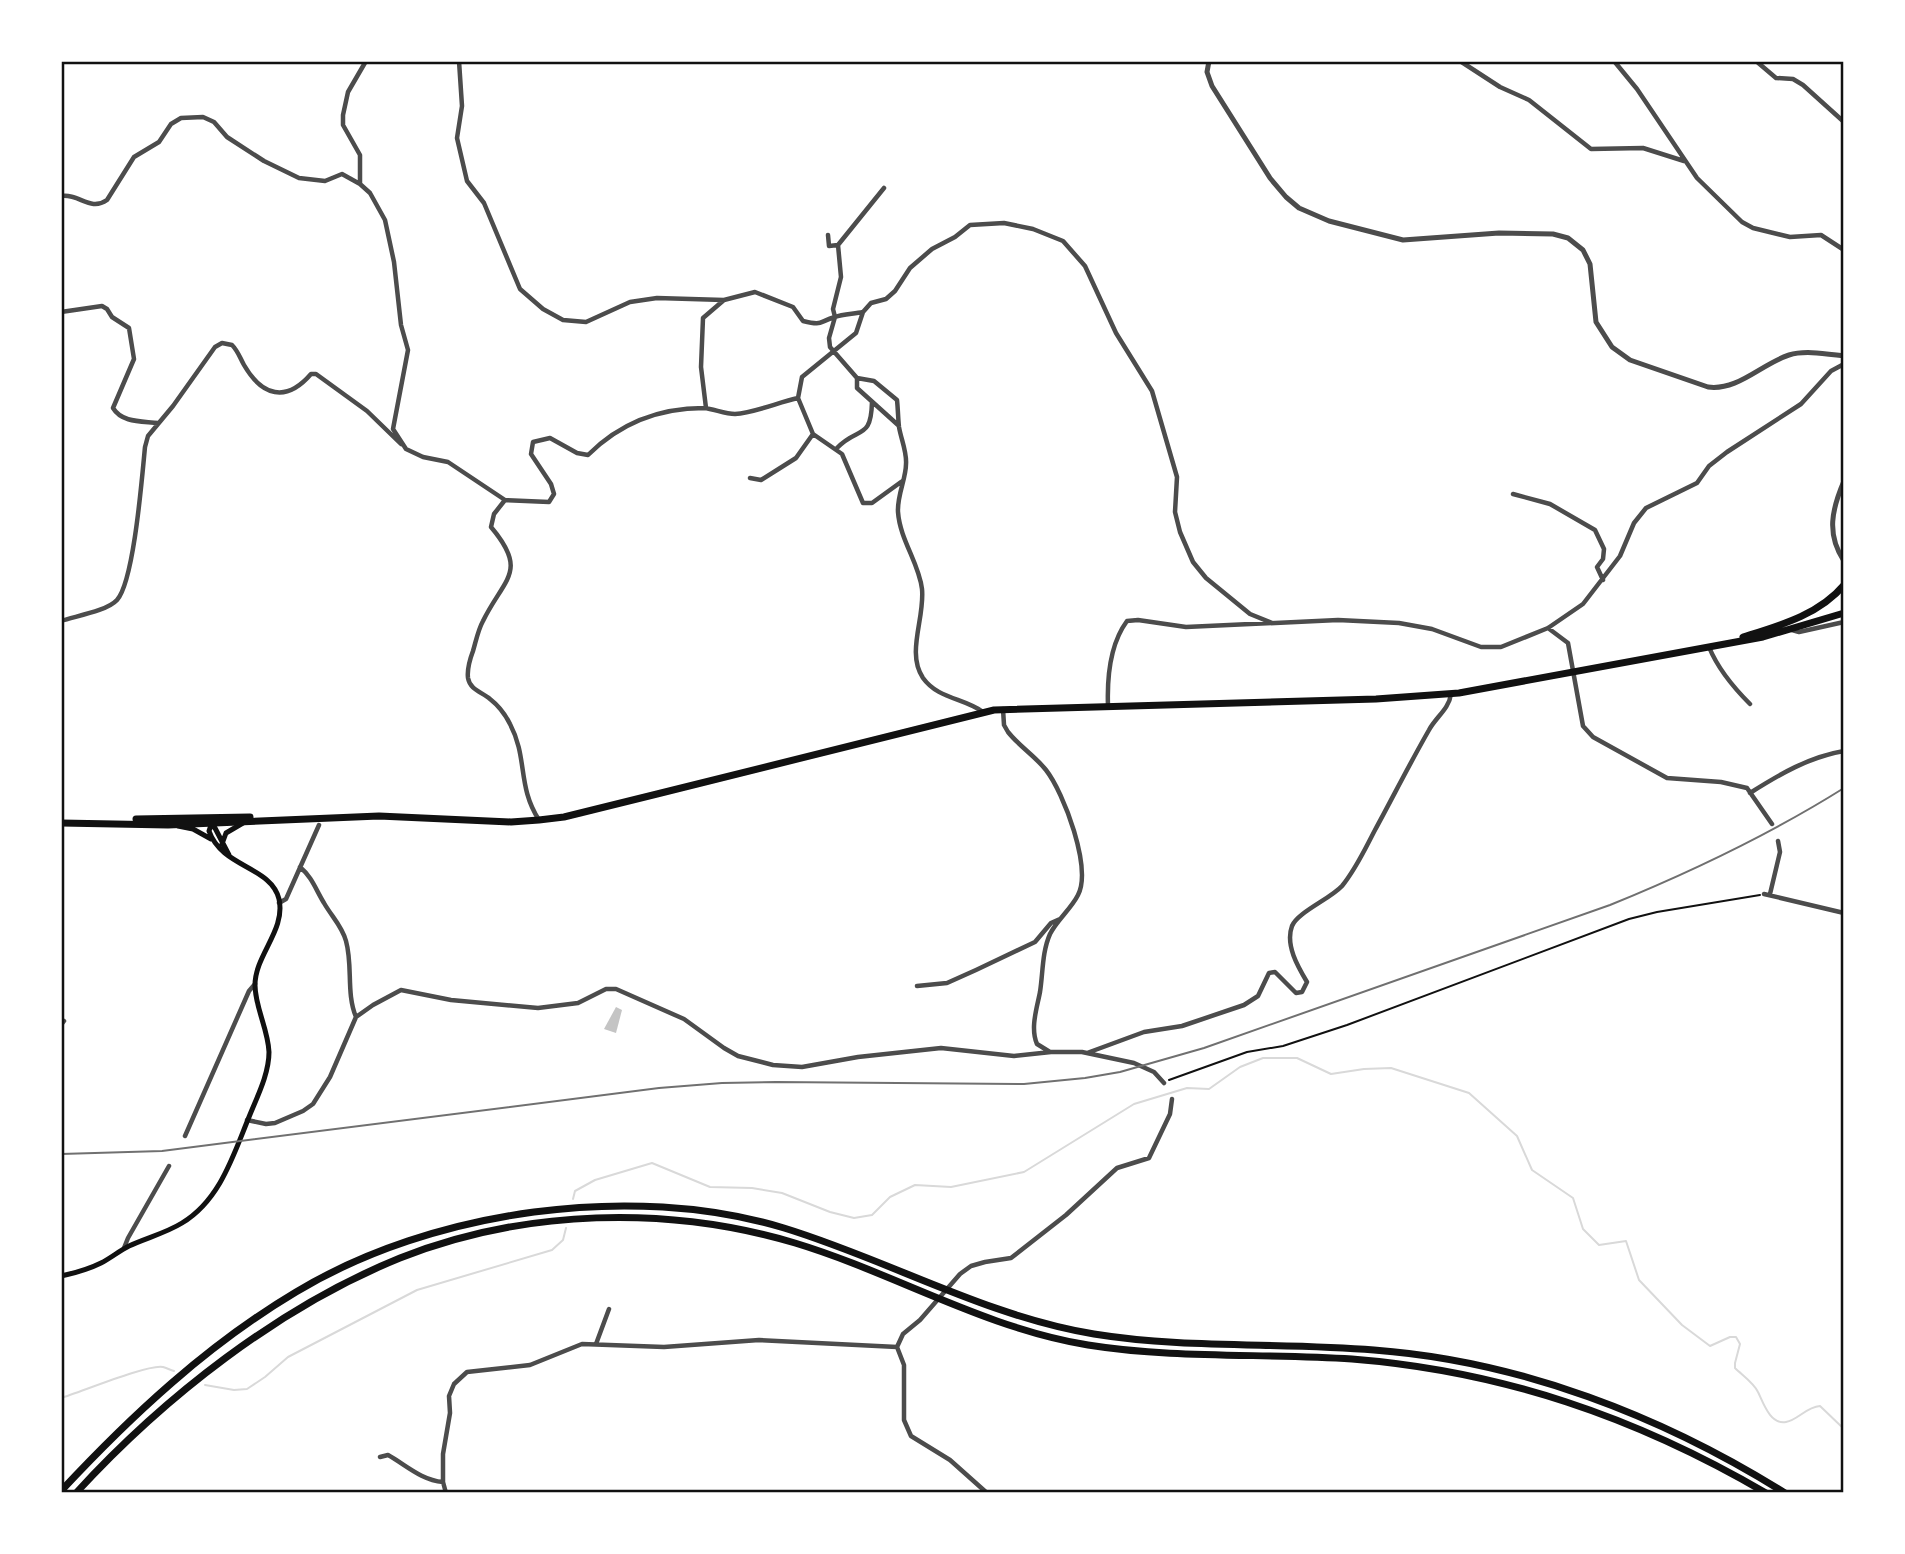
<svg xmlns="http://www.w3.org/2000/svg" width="1905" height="1554" font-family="Cabin,sans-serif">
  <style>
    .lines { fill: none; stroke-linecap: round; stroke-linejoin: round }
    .stream { stroke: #d9d9d9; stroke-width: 2 }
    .building { fill: #c4c4c4 }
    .path { stroke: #111; stroke-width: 2 }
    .minor { stroke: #4c4c4c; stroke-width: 4.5 }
    .tertiary { stroke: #4c4c4c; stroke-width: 5 }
    .secondary { stroke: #111; stroke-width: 5 }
    .trunk { stroke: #111; stroke-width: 7 }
    .motorway { stroke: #111; stroke-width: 7 }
    .rail { stroke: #707070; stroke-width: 2 }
    .neatline { fill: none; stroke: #111; stroke-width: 2.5 }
  </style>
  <rect width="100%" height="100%" fill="#fff"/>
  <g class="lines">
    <path class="stream" d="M573,1199L575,1191L595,1180L652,1163L710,1187L752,1188L782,1193L830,1212L854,1218L872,1215L890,1197L915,1185L951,1187L1024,1172L1134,1104L1187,1088L1209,1089L1240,1067L1263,1058H1297L1331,1074L1364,1069L1391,1068L1469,1093L1517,1136L1532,1170L1573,1198L1583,1229L1599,1245L1626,1241L1639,1280L1682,1325L1710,1346L1730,1337H1736L1740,1344L1735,1363V1368C1742,1375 1754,1383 1758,1392C1763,1402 1770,1425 1786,1422C1798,1420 1806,1407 1820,1406L1844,1429
      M205,1385L234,1390L247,1389L265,1377L288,1357L417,1290L552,1250L563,1240L566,1228
      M61,1398C81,1392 148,1364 163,1367C167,1368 170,1370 174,1371"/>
  </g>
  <path class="building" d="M616,1007L622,1010L616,1033L604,1029Z"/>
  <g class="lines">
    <path class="path" d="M1169,1080L1247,1052L1283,1046L1347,1025L1629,919L1657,912L1760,895"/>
    <path class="minor" d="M459,61L462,106L457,138L467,181L484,203L520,289L543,309L563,320L586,322L630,302L657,298L724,300
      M1460,61L1500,87L1529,100L1591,149L1643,148L1684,161
      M1614,61L1637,89L1697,178L1742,222L1753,228L1790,237L1821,235L1844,250
      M1756,61L1776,78L1793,79L1803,85L1844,122
      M360,183V155L343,125V115L348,92L366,61
      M884,188L838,245L841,277L833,309L835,317L829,338L830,347L857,378L874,381L897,400C898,409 898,418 899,427C901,439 907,452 906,464C906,479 897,495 898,512C900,540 919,563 922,589C925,618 906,653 923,678C938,699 964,698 983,712
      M61,196C79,193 90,212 107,200L134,157L159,142L171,124L181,118L203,117L214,122L227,137L264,161L299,178L325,181L342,174L360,184L370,193L385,220L394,262L401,325L408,350L393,429L406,449L423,457L448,462L505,500L494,514L491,527C529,572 504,578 483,621C478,630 476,641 473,651C470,659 467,670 468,678C470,690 482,692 490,699C499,706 505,714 510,724C528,758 517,786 539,820
      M828,235L829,246L838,245
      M61,312L102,306L107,309L112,317L129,328L134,359L113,408C122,423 142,421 158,423
      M857,378V388L898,425
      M706,408L701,367L703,318L724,300L755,292L793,307L803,321C823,326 818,322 835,317C843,314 854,314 863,312
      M837,448C858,426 871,441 872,402
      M750,478L761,480L796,458L813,434
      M901,482L872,503H863L842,454L813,434L798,398L802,377L856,333L863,312L871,303L886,299L895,291L910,268L932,249L955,237L970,225L1004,223L1033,229L1063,241L1085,266L1116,333L1152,391L1177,477L1175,512L1180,532L1193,562L1206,578L1250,614L1272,623
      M1513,494L1550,504L1595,530L1604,549L1603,559L1597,567L1603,580
      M505,500L549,502L554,494L551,484L531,454L533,442L550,438L577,453L588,455C619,424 659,408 704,408C714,409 725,414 735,414C754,413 779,402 798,398
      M61,621C76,616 107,611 117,600C134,581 142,477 145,447L148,436L173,406L215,347L222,343L232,345C238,351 240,358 244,365C262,396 286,403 311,374H316L367,411L401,444
      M1548,628L1568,643L1583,726L1593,737L1667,778L1721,782L1747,788L1772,824
      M1792,630L1799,632L1844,622
      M1709,647C1718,669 1733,687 1750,704
      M1108,706C1107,678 1110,644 1127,621L1138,620L1186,627L1338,620L1399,623L1432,629L1481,647H1501L1548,628L1583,604L1620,556L1634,523L1646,508L1697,483L1709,466L1727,452L1801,404L1831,371L1844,364
      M1003,709L1004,725L1008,732C1019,746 1035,756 1046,770C1064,793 1092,868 1078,895C1071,909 1057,920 1050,934C1042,952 1043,973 1040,992C1037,1008 1030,1028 1037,1044L1050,1052
      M1750,793C1780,774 1809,757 1844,751
      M300,867C312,877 316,890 324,903C332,917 342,926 346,941C353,966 346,993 356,1017
      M1764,894L1844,913
      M1770,894L1780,852L1778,841
      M279,903L286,899L319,825
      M917,986L947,983L976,970L1035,942L1051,923L1060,919
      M61,1025L64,1021
      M1087,1053L1144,1032L1182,1026L1244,1005L1258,996L1269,973L1275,972L1296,993L1302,992L1307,982C1298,967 1285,945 1292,926C1298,912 1330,899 1342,886C1356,869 1365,849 1375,830C1393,797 1410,763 1429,730C1436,717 1449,709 1451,694
      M247,1120L266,1124L275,1123L303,1111L313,1104L330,1077L356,1017L373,1005L401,990L451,1000L538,1008L578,1003L606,989H616L684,1019L724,1048L738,1056L773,1065L802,1067L858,1057L941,1048L1014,1056L1051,1052H1082L1134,1063L1154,1072L1164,1083
      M185,1136L249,991L255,984
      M124,1248L128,1238L169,1166
      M596,1344L609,1309
      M380,1457L388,1455C406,1465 421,1480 443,1482
      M446,1493L443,1482V1454L450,1413L449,1396L454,1384L467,1372L530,1365L582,1344L664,1347L759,1340L897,1347
      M987,1493L950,1460L911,1436L904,1420V1365L897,1347L903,1334L920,1320L960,1274L971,1266L985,1262L1011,1258L1066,1215L1117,1168L1149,1158L1170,1114L1172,1099"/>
    <path class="tertiary" d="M1209,61L1207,72L1212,86L1270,178L1286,197L1299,208L1329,221L1403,240L1499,233L1553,234L1568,238L1583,250L1590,264L1596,322L1612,347L1630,360L1708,387C1738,391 1761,364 1789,355C1805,350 1827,354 1844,356
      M1844,481C1832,509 1826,534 1844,561"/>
    <path class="secondary" d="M208,822L215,828L229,855
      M178,826L193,829L211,839
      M222,844L226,833L243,823
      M61,1276C75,1273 89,1269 101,1263C111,1258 119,1251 129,1246C146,1238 166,1233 182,1223C220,1200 233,1156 249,1117C257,1097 269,1074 269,1052C268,1029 255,1007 255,985C255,955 286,930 279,899C271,866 222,868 209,831L212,822"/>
    <path class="trunk" d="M1743,637C1778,626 1819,615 1844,585
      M136,819L250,817
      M61,823L168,825L379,816L511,822L539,820L564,817L657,794L994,710L1376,699L1459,693L1763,637L1844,613"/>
    <path class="motorway" d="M61,1491C131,1416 207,1345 296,1292C432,1210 632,1182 784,1228C889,1260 985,1316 1094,1334C1186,1349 1281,1342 1374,1350C1520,1361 1662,1416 1785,1493
      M76,1493C164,1397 279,1307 400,1258C524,1209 668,1205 795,1243C894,1273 984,1328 1088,1345C1175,1359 1264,1353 1352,1359C1502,1371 1636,1417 1766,1493"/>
    <path class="rail" d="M61,1154L162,1151L659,1088L722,1083L776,1082L1024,1084L1085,1078L1120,1072L1204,1048L1610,905C1691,872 1769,835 1844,788"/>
  </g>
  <rect width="1905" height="1554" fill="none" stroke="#ffffff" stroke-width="126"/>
  <rect x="63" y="63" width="1779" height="1428" class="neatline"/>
</svg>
